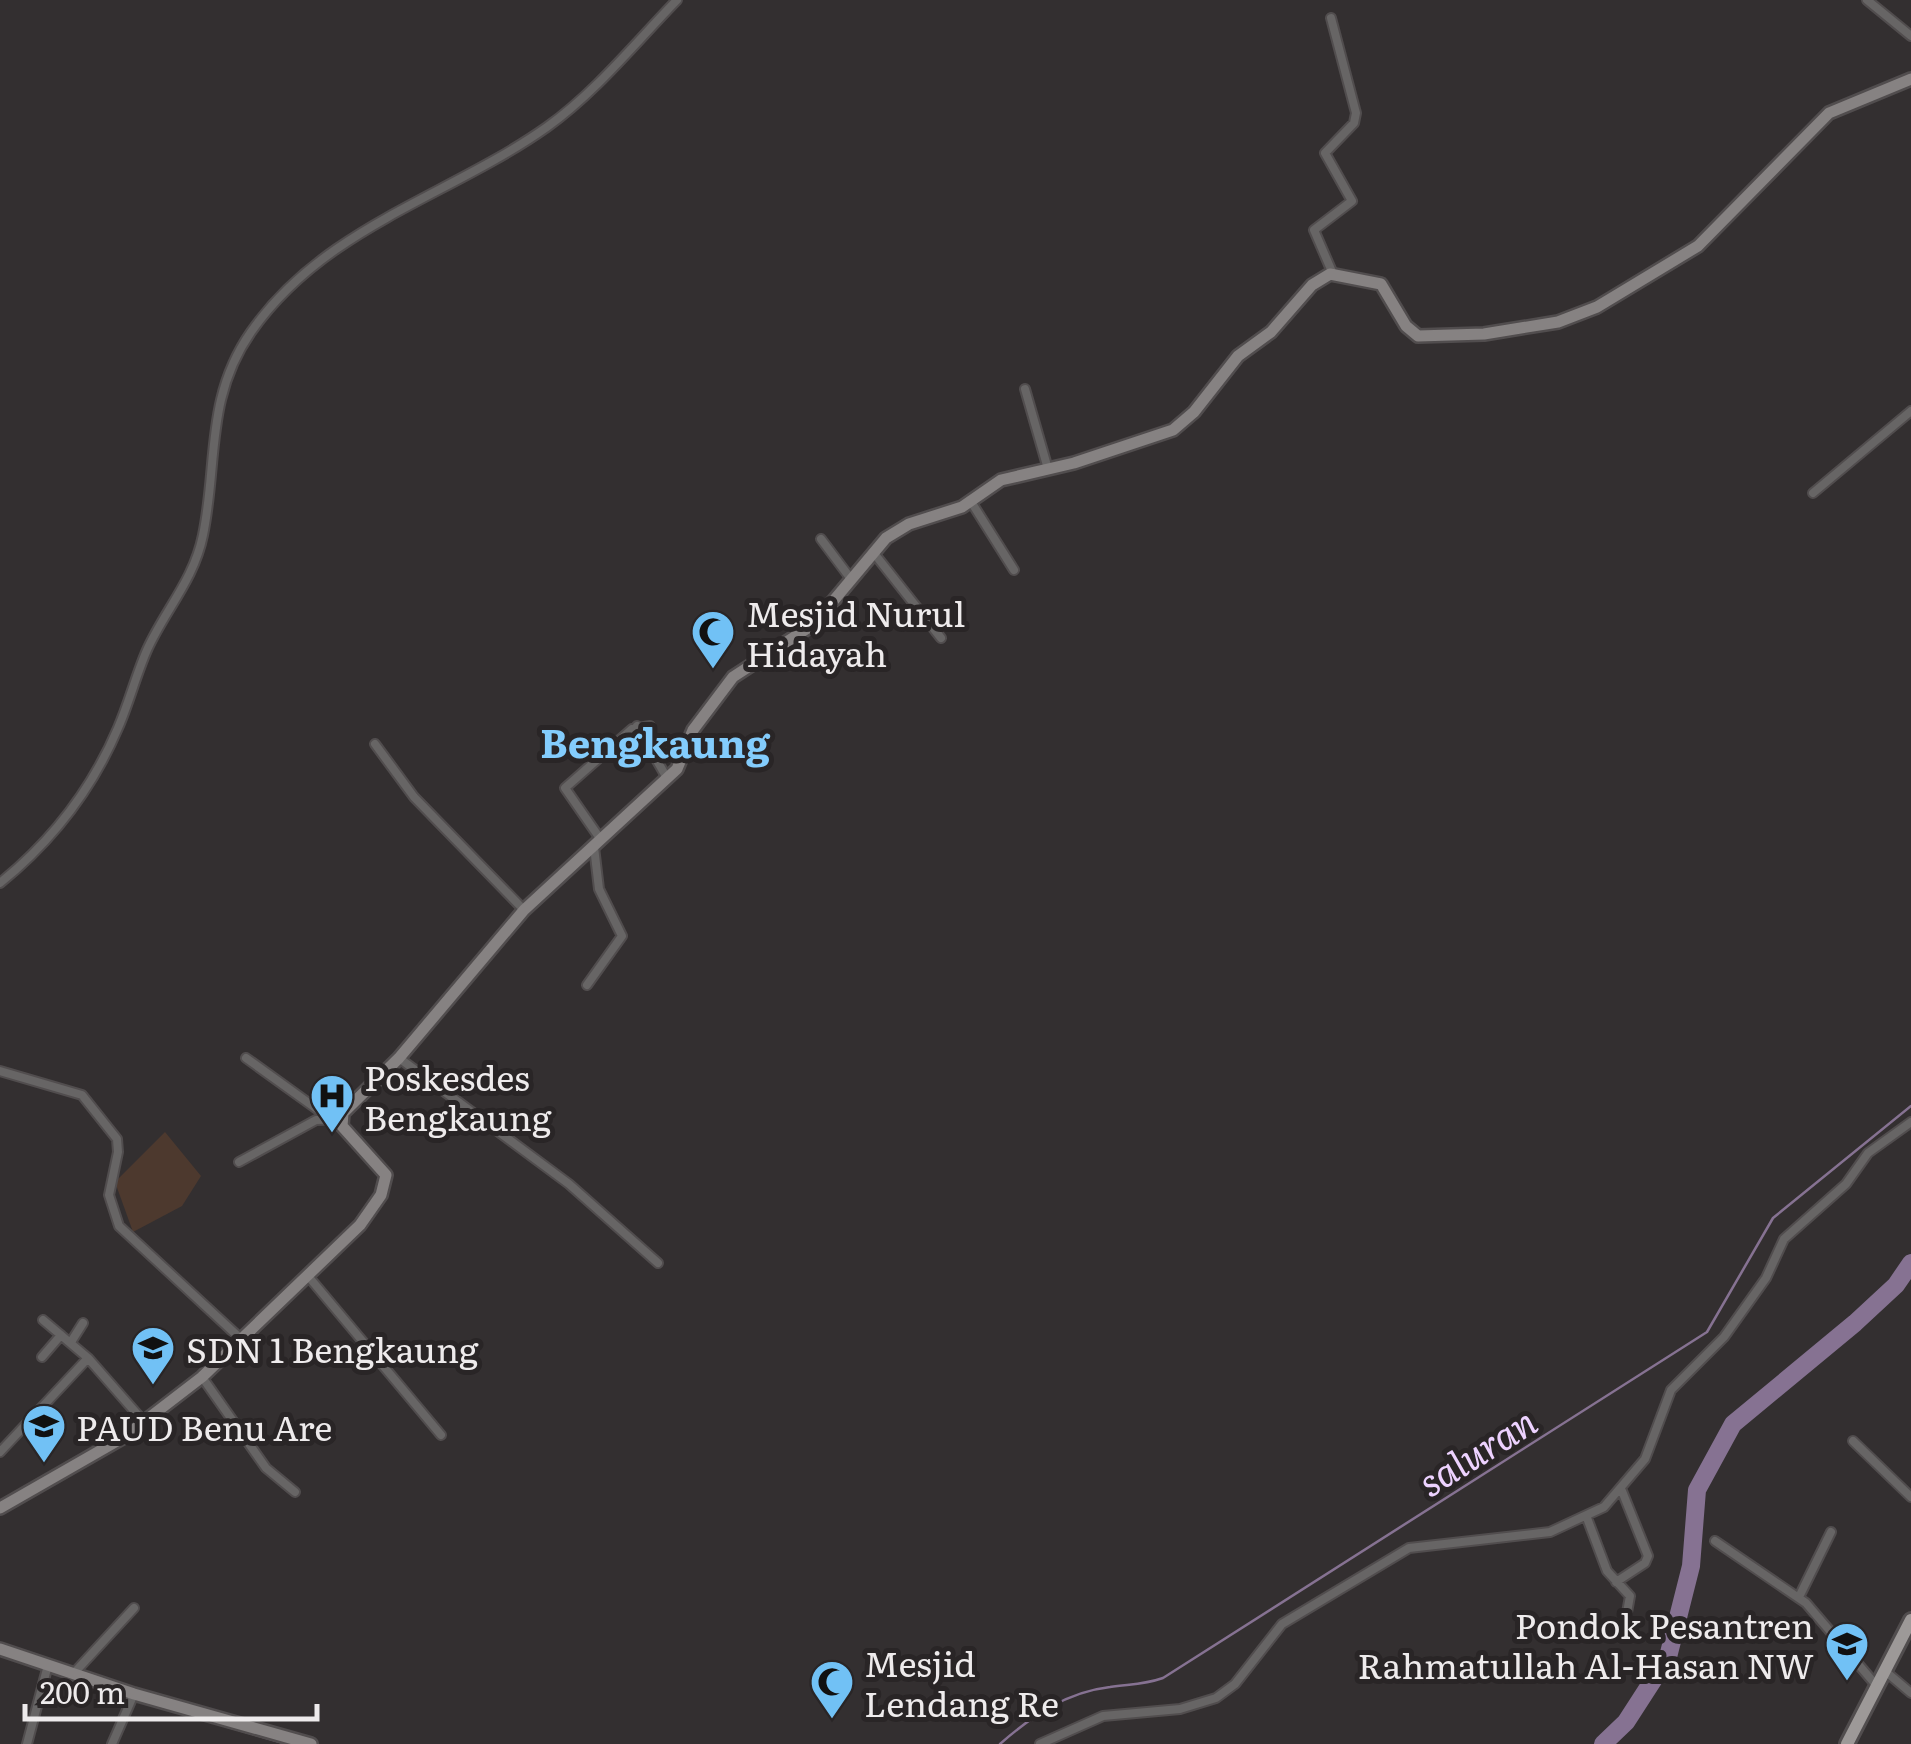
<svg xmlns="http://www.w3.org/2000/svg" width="1911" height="1744" font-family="Literata,serif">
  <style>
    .green { fill: #4d392e }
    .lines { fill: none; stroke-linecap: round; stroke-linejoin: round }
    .stream { stroke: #867292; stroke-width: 2.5 }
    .river { stroke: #867292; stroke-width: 18 }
    .street-casing { stroke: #514d4e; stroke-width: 12 }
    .secondary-casing { stroke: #514d4e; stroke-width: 16 }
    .primary-casing { stroke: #514d4e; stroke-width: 18 }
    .street { stroke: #676565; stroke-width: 8 }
    .secondary { stroke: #868282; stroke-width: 11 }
    .primary { stroke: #9d9998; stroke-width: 12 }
    .labels { text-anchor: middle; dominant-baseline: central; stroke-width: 10; stroke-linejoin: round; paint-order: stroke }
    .poi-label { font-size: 35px; fill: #eeebec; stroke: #292526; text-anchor: start }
    .water-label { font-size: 38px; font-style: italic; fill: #edd2ff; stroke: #292526 }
    .quarter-label { font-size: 40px; font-weight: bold; fill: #83ccfc; stroke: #292526 }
  </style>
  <rect width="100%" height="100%" fill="#332f30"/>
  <path class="green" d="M165,1132L201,1176L182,1206L133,1232L115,1182Z"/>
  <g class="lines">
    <path class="stream" d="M225,1726L287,1744
      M1000,1744C1032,1716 1066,1692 1110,1687C1130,1684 1143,1685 1163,1678L1707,1332L1773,1218L1911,1106"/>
    <path class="river" d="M1603,1744L1626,1722L1668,1657L1691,1566L1697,1490L1733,1424L1855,1323L1896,1285L1911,1263"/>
    <defs>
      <path id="street" d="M1867,0L1911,36
        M1331,18L1356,113L1354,123L1325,153L1352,201L1314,230L1333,274
        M1025,389L1048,469
        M1813,493L1911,411
        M970,500L1014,570
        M821,539L851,579
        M873,552L941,638
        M637,726L667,778
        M375,744L414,797L524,910
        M599,837L565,788L632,729L650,726
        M0,883C52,841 92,789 118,728C129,703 136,675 147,650C165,610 194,580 203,535C218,463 205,398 251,332C324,227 448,197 547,127C596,92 636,42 677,0
        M587,985L622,936L599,889L594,847
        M246,1058L328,1117
        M399,1058L569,1184L658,1263
        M0,1071L82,1095L117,1139L118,1152L109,1195L119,1226L241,1339
        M239,1162L316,1120L341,1119
        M308,1276L441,1435
        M43,1320L88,1358L144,1422
        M71,1342L83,1323
        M42,1357L61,1335
        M202,1377L266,1468L295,1492
        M1853,1441L1911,1497
        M0,1452L88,1358
        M1587,1518L1607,1571L1630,1596L1624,1629
        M1715,1541L1806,1603L1876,1685
        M1616,1582L1645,1563L1648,1556L1622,1491
        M1799,1597L1831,1532
        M1885,1671L1911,1693
        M74,1673L134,1608
        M27,1744L48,1665
        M112,1744L134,1694
        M1040,1744L1103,1716L1180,1709L1216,1698L1235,1684L1282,1624L1409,1548L1550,1532L1604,1507L1645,1459L1671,1390L1724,1337L1766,1278L1784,1239L1846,1184L1868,1153L1911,1122"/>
      <path id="secondary" d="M0,1508L124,1437L202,1377L360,1225L381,1195L386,1175L342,1126L343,1113L399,1058L524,910L677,769L693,730L733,677L814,624L886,538L909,524L962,507L1001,480L1074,463L1173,430L1194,412L1238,356L1271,332L1312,285L1330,274L1381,284L1406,326L1418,336L1484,334L1558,322L1597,307L1698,246L1829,113L1911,79
        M0,1649L134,1694L311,1744"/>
      <path id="primary" d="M1847,1744L1911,1620"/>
    </defs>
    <use href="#street" class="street-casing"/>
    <use href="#secondary" class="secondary-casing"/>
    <use href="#primary" class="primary-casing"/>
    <use href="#street" class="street"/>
    <use href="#secondary" class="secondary"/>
    <use href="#primary" class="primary"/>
  </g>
  <defs>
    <symbol id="mosque-pin" viewBox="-11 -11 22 30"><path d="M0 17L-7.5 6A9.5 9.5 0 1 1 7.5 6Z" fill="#71c1f5" stroke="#292526"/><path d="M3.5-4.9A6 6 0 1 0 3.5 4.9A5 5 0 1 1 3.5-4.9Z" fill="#111"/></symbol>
    <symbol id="hospital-pin" viewBox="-11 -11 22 30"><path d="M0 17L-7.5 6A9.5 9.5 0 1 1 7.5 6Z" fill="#71c1f5" stroke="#292526"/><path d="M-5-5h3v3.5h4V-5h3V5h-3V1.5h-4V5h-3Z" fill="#111"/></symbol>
    <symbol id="school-pin" viewBox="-11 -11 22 30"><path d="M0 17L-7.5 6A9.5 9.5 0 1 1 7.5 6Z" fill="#71c1f5" stroke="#292526"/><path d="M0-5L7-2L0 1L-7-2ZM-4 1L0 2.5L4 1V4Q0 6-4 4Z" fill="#111"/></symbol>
  </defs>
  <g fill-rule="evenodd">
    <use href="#mosque-pin" x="688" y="607" width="50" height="68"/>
    <use href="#hospital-pin" x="307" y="1071" width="50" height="68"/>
    <use href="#school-pin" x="128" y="1323" width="50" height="68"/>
    <use href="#school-pin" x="19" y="1401" width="50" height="68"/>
    <use href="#school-pin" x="1822" y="1619" width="50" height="68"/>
    <use href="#mosque-pin" x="807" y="1657" width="50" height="68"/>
  </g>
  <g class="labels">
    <g class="poi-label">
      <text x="746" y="612">Mesjid Nurul<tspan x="746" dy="40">Hidayah</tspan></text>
      <text x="364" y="1076">Poskesdes<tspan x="364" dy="40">Bengkaung</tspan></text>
      <text x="186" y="1348">SDN 1 Bengkaung</text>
      <text x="76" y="1426">PAUD Benu Are</text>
      <text x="1814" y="1624" text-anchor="end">Pondok Pesantren<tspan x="1814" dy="40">Rahmatullah Al-Hasan NW</tspan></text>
      <text x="864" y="1662">Mesjid<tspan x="864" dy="40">Lendang Re</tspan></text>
    </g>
    <g class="water-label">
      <text transform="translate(1476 1450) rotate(-32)">saluran</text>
    </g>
    <g class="quarter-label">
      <text x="655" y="740">Bengkaung</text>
    </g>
  </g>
  <path d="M25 1704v15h292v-15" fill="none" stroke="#eeebec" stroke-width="5"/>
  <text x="40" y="1704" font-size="30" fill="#eeebec" stroke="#292526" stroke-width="8" paint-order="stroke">200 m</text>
</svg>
